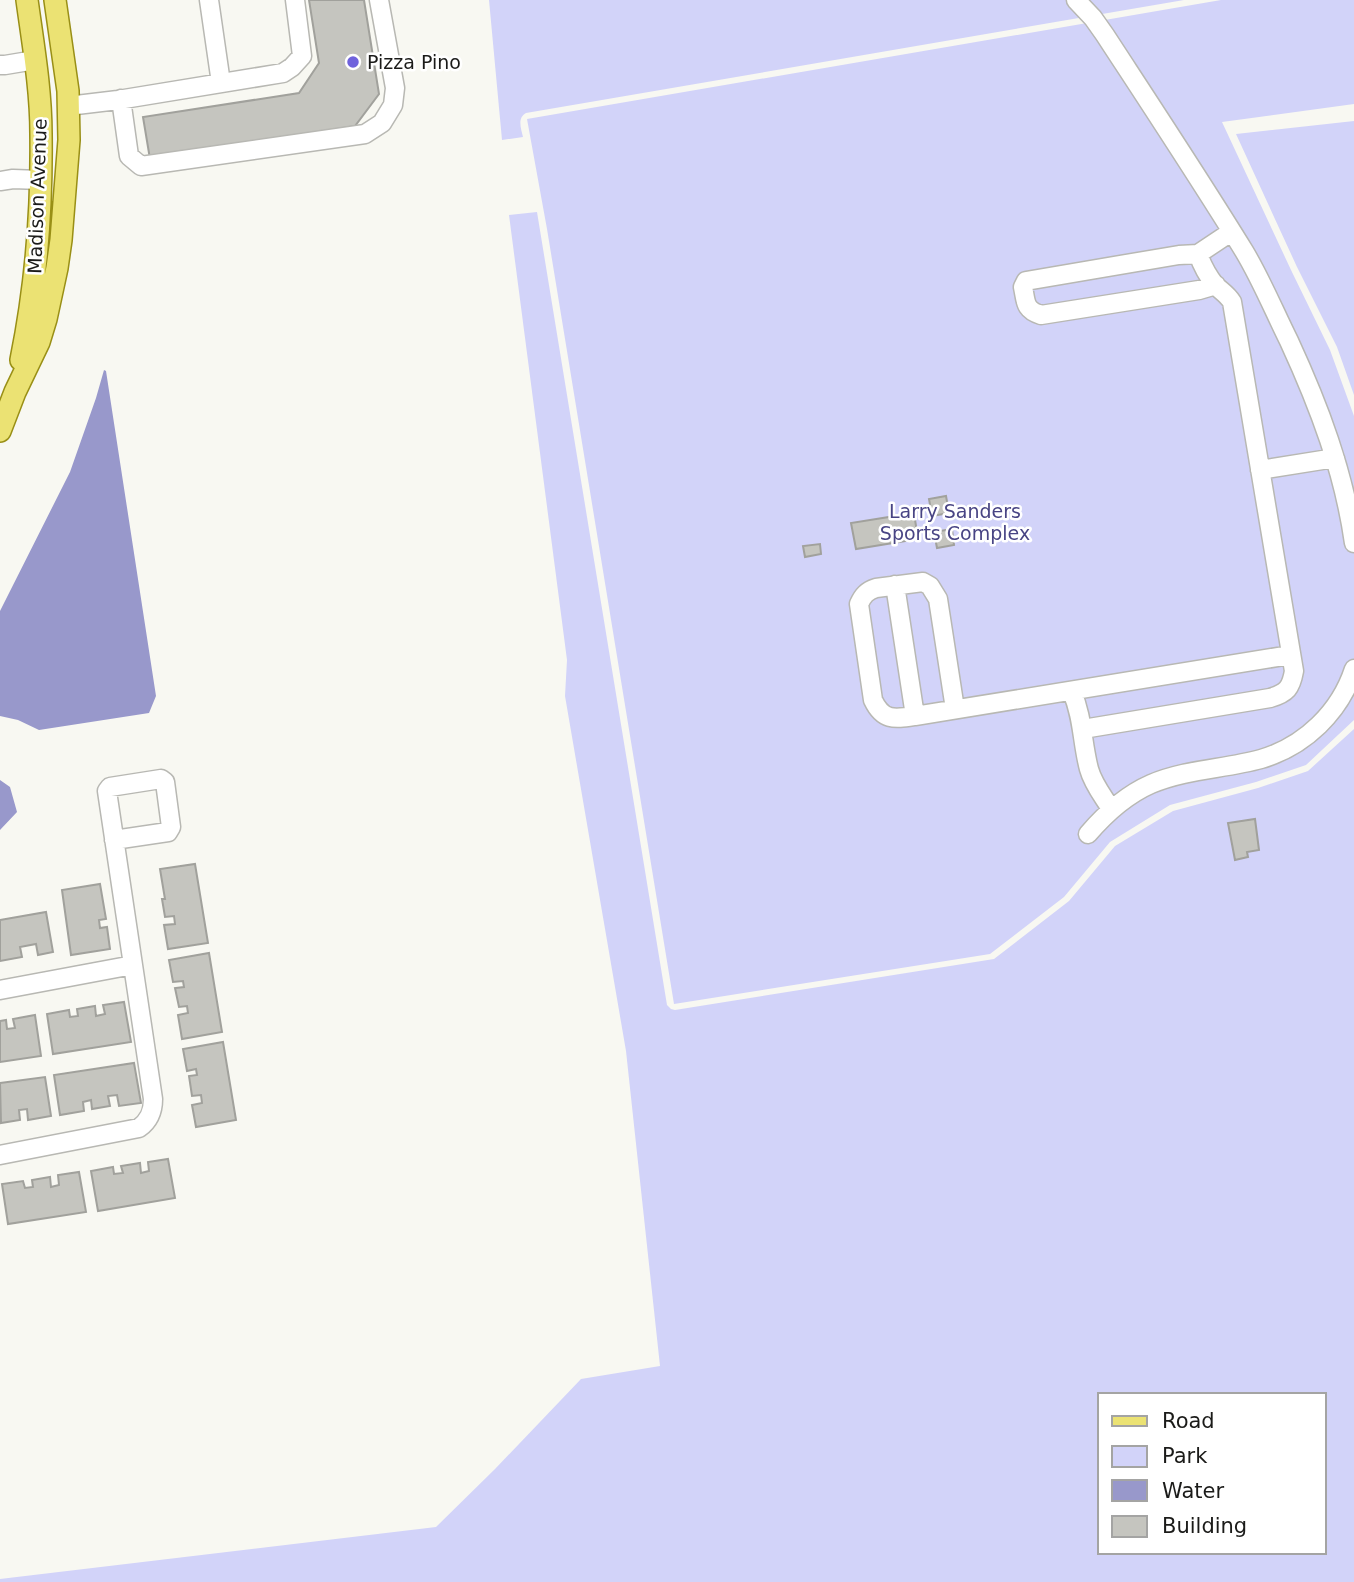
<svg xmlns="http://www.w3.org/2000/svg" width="1354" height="1582" font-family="'DejaVu Sans',sans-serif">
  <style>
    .green { fill: #d2d3f9; fill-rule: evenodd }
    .water { fill: #9898cb }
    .building { fill: #c5c5bf; stroke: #a1a19c; stroke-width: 2 }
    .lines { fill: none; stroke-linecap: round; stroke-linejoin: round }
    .minor-casing { stroke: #b8b8b3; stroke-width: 21 }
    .major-casing { stroke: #998f16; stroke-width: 24 }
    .minor { stroke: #fff; stroke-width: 18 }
    .major { stroke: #ebe273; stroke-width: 21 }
    .poi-dot { fill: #6f62dc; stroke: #fff; stroke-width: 2.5 }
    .labels { text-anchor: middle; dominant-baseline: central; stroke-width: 5; stroke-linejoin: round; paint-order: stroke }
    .poi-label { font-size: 19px; fill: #1b1b19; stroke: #fff; text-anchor: start }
    .street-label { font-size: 19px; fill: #1b1b19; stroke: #fff }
    .park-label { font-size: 19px; fill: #484484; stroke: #fff }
  </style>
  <rect width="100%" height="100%" fill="#f8f8f2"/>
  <path class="green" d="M489,0H1184L526,113C517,118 521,128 523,137L502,140Z
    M1221,0H1354V104L1222,122L1291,270L1330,350L1354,416V720L1306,765L1256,782L1170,805L1110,842L1064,897L990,954L674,1004L547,229L527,119Z
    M1354,121V395L1337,347L1297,267L1236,134Z
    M537,212L667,1005L671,1009L675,1010L994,959L1069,901L1115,846L1173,811L1258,788L1308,771L1354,729V1582H0V1579L436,1527L495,1469L581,1379L660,1366L626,1051L565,696L567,660L509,215ZM1100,1395H1324V1552H1100Z"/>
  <path class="water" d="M104,370L106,371L156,696L149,713L39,730L18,720L0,716V611L70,472L96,398Z
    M0,780L10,787L17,812L0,830Z"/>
  <path class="building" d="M309,0H364L379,94L355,126L150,159L143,117L299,93L319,63Z
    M946,496L949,513L932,516L929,499Z
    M914,513L918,539L856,549L851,523Z
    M952,529L954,545L937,548L934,532Z
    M820,544L821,554L805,557L803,546Z
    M1255,819L1259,850L1247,852L1248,857L1235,860L1228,823Z
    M195,864L208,943L168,949L164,925L175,924L174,916L165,917L162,899H165L160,869Z
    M100,884L106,919L99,920L100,928L107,927L110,949L71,955L62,890Z
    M46,912L53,952L38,955L36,944L20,947L22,957L0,961V920Z
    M209,953L222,1032L182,1039L178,1015L188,1013L187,1006L179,1007L175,988L184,987L183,981L173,982L169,960Z
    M124,1002L131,1042L53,1054L47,1014L69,1010L70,1017L78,1016L77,1009L95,1006L96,1016L105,1014L103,1005Z
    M35,1015L41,1056L0,1062V1021L6,1020L7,1029L15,1028L13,1019Z
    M223,1042L236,1120L196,1127L192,1105L202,1103L201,1095L192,1096L189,1076L197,1075L196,1069L187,1071L183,1049Z
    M134,1063L141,1103L119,1106L117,1095L108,1096L110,1106L92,1109L91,1100L83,1102L84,1111L60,1115L54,1075Z
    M45,1077L51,1116L28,1120L27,1109L19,1110L20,1120L1,1123L0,1083Z
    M168,1159L175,1198L98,1211L91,1171L113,1167L114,1174L123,1173L121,1166L140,1163L141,1173L149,1171L148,1162Z
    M79,1172L86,1212L8,1224L2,1184L23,1181L25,1188L33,1187L32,1180L50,1177L51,1187L59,1185L58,1175Z"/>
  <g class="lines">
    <defs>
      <path id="minor" d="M209,0L221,83
        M1076,0L1093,18L1105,35C1152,107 1199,178 1244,251C1261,279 1274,311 1289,341C1319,406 1344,472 1354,543
        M0,65H5L35,60
        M121,99L129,156L141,166L365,134L382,123L393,105L395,88L379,0
        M68,106L118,100L283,73L292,67L302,56L295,0
        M0,181L13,179L40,180
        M1216,285L1199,290L1041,315C1024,310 1026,301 1023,287L1026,281L1179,255L1198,254L1231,232
        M1260,470L1335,458
        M895,585L915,716
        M1072,692C1083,717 1082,743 1089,769C1093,784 1103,796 1111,809
        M955,709L938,599L930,586L923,582L876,588C867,591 863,595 859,604L873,700C883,721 894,719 915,716L1290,655
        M1083,729L1270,698C1287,693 1291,688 1294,671L1232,302C1227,294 1221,291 1215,285C1207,275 1202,265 1198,254
        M1088,834C1106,813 1126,795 1151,784C1186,769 1225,769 1261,759C1305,746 1340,712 1354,669
        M114,840L168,832L171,827L165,782L161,779L110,787L107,791L133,965
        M0,990L133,965L153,1099C153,1112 149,1121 139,1128L0,1155"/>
      <path id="major" d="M21,360C36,286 42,210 41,134C41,89 33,44 27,0
        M0,431L15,392L39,342L46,319L57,268L61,240L69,140L68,91L55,0"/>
    </defs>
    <use href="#minor" class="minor-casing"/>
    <use href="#major" class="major-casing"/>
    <use href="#minor" class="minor"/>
    <use href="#major" class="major"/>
  </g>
  <circle class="poi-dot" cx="353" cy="62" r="7"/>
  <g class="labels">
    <g class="poi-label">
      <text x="367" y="62">Pizza Pino</text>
    </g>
    <g class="street-label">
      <text transform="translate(37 196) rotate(-88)">Madison Avenue</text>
    </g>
    <g class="park-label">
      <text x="955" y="511">Larry Sanders<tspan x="955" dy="22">Sports Complex</tspan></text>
    </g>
  </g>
  <rect x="1098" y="1393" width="228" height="161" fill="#ffffff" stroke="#a4a4a3" stroke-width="2"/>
  <rect x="1112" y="1416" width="35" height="10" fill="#ebe273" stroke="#a4a4a3" stroke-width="2"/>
  <text x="1162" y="1428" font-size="21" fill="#1b1b19">Road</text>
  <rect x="1112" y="1446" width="35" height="21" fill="#d2d3f9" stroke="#a4a4a3" stroke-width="2"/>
  <text x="1162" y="1463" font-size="21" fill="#1b1b19">Park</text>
  <rect x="1112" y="1480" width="35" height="21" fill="#9898cb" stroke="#a4a4a3" stroke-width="2"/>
  <text x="1162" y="1498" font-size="21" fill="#1b1b19">Water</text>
  <rect x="1112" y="1516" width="35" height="21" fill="#c5c5bf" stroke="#a4a4a3" stroke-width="2"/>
  <text x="1162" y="1533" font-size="21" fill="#1b1b19">Building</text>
</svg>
